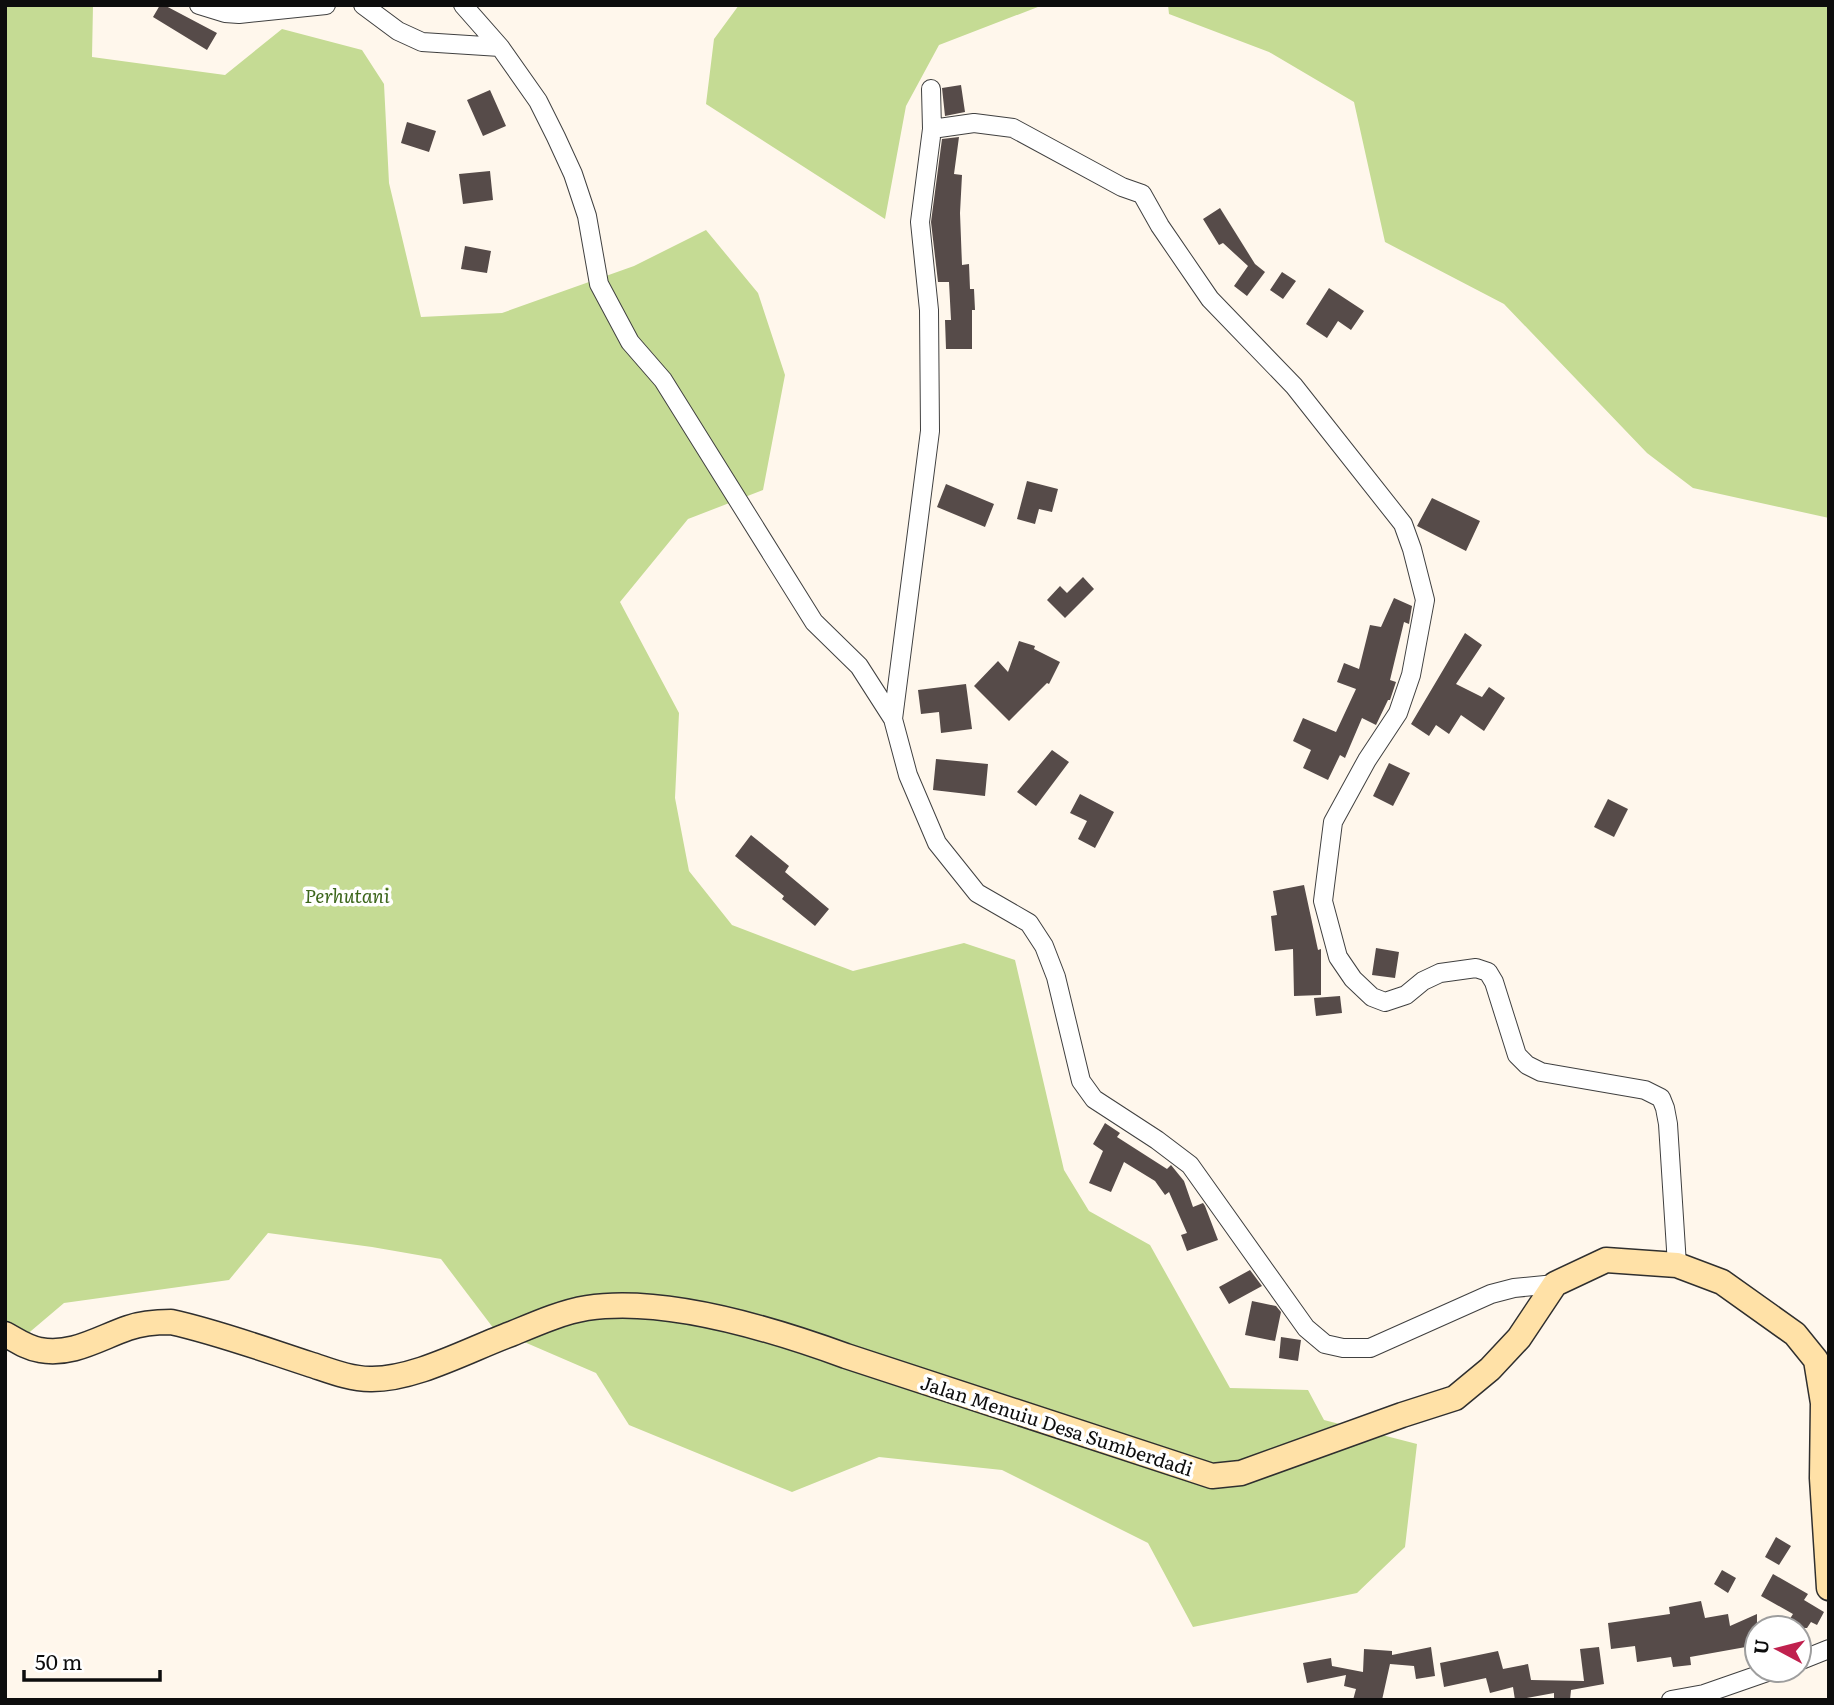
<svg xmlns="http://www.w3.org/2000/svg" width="1834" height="1705" font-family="Literata,serif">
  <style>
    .forest { fill: #c5db94 }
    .building { fill: #564b49 }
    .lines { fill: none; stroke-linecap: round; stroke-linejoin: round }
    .street-casing { stroke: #404040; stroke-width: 20 }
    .secondary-casing { stroke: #2f2f2f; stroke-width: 27 }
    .street { stroke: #fff; stroke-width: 18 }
    .secondary { stroke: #ffe1a7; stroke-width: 24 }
    .labels { text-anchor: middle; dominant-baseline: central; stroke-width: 7; stroke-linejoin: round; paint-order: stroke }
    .park-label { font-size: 19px; font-style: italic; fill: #3c661c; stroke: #fff }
    .street-label { font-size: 19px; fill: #0d0d0d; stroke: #fff }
  </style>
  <rect width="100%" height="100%" fill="#fff7ec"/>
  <path class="forest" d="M5,5H93L92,57L225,75L282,29L362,50L384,84L389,183L421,317L502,313L634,266L706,230L758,293L785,375L763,490L688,519L620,602L679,713L675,798L689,871L732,925L853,971L964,943L1015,960L1064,1170L1089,1211L1150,1245L1230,1388L1308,1390L1324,1420L1417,1444L1405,1547L1357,1593L1193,1627L1148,1543L1002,1470L879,1457L792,1492L629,1425L596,1373L494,1329L441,1259L372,1247L268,1233L229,1280L64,1303L5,1353Z
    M739,5H1043L939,45L906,106L885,219L706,104L714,39Z
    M1168,5H1829V518L1693,488L1647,453L1504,304L1385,242L1354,102L1269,52L1169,14Z"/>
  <path class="building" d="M160,5H164L217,33L207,50L153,17Z
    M961,85L965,112L945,116L942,88Z
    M490,90L506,126L483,136L467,100Z
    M407,122L436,131L429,152L401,143Z
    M959,137L954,174L962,175L960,213L962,265L969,264L970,289H974L975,310H972V349H946L945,320H951L949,282H938L931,222L942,139Z
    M490,171L493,200L463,204L459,174Z
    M1220,208L1255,264L1265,272L1247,296L1234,286L1248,266L1223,243L1219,245L1203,219Z
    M465,246L491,251L487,273L461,269Z
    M1282,272L1296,281L1283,299L1270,290Z
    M1329,288L1364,311L1351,330L1338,321L1327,338L1306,324Z
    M1027,481L1058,489L1052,512L1039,509L1035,524L1017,519Z
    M946,484L994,504L985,527L937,507Z
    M1432,498L1480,521L1466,551L1417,526Z
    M1083,577L1094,589L1065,618L1047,600L1060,586L1067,593Z
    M1394,598L1412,606L1409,624L1404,622L1390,680L1396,682L1390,700H1388L1376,725L1362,718L1345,758L1340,755L1328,780L1303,768L1311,750L1293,741L1303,718L1336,732L1356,689L1337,682L1344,663L1359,669L1370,625L1381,627Z
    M1465,633L1482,645L1456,684L1482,697L1489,687L1505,698L1484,731L1461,715L1449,734L1436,725L1429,736L1411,724Z
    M1019,641L1035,646L1034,649L1060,662L1049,684L1047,683L1009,721L974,686L998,661L1008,672Z
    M966,684L972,729L941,733L939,712L921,714L918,690Z
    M1052,750L1069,762L1036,806L1017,792Z
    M936,759L988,764L985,796L933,790Z
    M1389,763L1410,773L1393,806L1373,796Z
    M1080,794L1114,812L1095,848L1078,839L1087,821L1070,813Z
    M1608,799L1628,809L1614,837L1594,827Z
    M751,835L789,866L785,872L829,909L815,926L782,899L784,896L735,856Z
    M1304,885L1318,950L1321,949V995L1294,996L1293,949L1275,951L1271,916L1277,915L1273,891Z
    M1376,948L1399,952L1395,978L1372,975Z
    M1340,996L1342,1013L1316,1016L1314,998Z
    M1105,1123L1120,1133L1117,1137L1167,1169L1171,1165L1184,1181L1193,1207L1203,1203L1205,1206L1218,1240L1187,1251L1181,1235L1187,1233L1169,1192L1165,1195L1155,1181L1124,1162L1111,1192L1089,1183L1103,1151L1093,1144Z
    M1250,1270L1262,1286L1229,1304L1219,1287Z
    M1252,1301L1276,1306L1281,1312L1275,1341L1245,1335Z
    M1281,1337L1301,1340L1298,1361L1279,1358Z
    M1776,1537L1791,1546L1779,1565L1765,1557Z
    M1722,1570L1736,1578L1728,1593L1714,1584Z
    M1773,1574L1808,1594L1804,1600L1824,1612L1817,1625L1811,1622L1807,1628H1784L1793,1614L1761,1596Z
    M1701,1601L1705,1618L1728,1614L1730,1626L1757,1614V1645L1690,1657L1691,1665L1673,1667L1671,1657L1637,1662L1635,1646L1611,1649L1608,1623L1670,1614L1669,1607Z
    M1431,1647L1435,1676L1416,1679L1414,1666L1390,1664L1382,1700H1353L1356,1689L1344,1686L1346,1675L1307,1683L1303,1663L1331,1658L1332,1666L1363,1672L1364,1649L1392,1651V1655Z
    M1599,1647L1604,1684L1571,1690L1570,1700L1554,1699V1693L1515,1700L1513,1687L1490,1693L1486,1678L1444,1687L1440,1663L1498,1651L1503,1669L1528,1664L1531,1680L1584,1681L1580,1649Z"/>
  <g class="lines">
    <defs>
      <path id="street" d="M199,5L225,13L239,14L326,5
        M363,5L398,31L422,42L500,47
        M463,5L500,47L538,101L556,137L573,174L587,216L599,284L630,342L663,380L814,622L859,666L893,719
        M931,89L932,129L920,222L929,310L930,431L893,719L908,775L937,843L977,893L1029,923L1044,946L1056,977L1081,1081L1094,1099L1157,1140L1190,1165L1306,1328L1325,1344L1343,1348H1370L1491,1294L1514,1288L1555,1284
        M932,129L974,123L1013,128L1122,187L1142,194L1160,226L1210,299L1294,386L1403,524L1412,549L1425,600L1411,675L1398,713L1367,760L1333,822L1323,901L1338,957L1353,979L1372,997L1385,1002L1406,995L1423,981L1440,973L1476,968L1488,972L1494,982L1517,1055L1527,1065L1541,1072L1645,1090L1661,1098L1665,1108L1668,1124L1677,1265
        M1799,1661L1829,1649
        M1671,1700L1704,1694L1773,1670"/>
      <path id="secondary" d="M5,1334C16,1340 27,1348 40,1350C72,1356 99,1338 128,1328C142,1323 156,1322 171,1322C217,1332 263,1349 309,1364C328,1370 349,1379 370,1379C414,1380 470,1349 511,1334C535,1324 562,1312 587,1308C665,1296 772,1329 846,1356L1212,1476L1241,1473L1402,1415L1455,1398L1490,1369L1519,1338L1555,1284L1606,1260L1677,1265L1722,1282L1795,1334L1816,1360L1823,1403L1822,1478L1829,1588"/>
    </defs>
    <use href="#street" class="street-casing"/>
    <use href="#secondary" class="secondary-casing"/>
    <use href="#street" class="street"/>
    <use href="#secondary" class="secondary"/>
  </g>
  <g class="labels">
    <g class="park-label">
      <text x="347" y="895">Perhutani</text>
    </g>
    <g class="street-label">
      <text transform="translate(1057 1425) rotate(18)">Jalan Menuiu Desa Sumberdadi</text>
    </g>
  </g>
  <rect width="1834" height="1705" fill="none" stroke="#0d0d0d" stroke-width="14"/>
  <g transform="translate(1778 1649) rotate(277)"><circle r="33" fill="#ffffff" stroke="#9e9e9e" stroke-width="2"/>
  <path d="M0-5L12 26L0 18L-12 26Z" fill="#c0214e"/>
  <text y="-10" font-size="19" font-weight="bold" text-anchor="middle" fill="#0d0d0d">U</text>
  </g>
  <path d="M24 1670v10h136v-10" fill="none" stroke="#0d0d0d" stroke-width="3.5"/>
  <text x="35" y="1670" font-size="21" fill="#0d0d0d" stroke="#ffffff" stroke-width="5" paint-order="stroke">50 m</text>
</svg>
